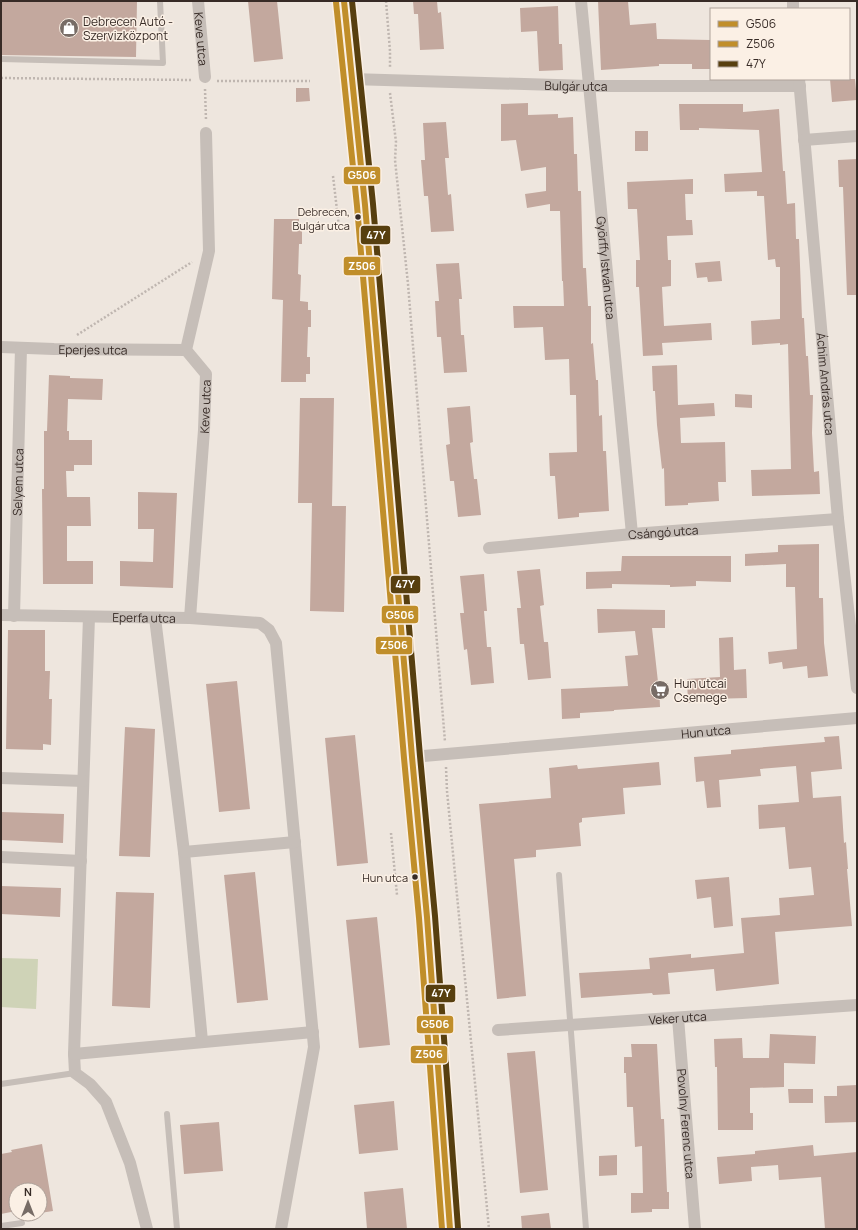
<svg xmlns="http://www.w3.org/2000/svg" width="858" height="1230" font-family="Manrope,sans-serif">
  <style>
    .green { fill: #cfd3b7 }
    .building { fill: #c3a89e }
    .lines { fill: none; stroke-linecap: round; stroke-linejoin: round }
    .path { stroke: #bfb6b0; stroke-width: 2.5; stroke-dasharray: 2 2; stroke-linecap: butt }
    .service { stroke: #c6beb8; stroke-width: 6 }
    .minor { stroke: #c6beb8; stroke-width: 12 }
    .primary { stroke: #b5aca7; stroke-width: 19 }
    .bus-1-casing { stroke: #fbf0e5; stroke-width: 9 }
    .bus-2-casing { stroke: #fbf0e5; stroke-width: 9 }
    .bus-3-casing { stroke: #fbf0e5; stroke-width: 9 }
    .bus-1 { stroke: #c08e2a; stroke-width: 6 }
    .bus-2 { stroke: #c08e2a; stroke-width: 6 }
    .bus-3 { stroke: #573f0f; stroke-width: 6 }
    .bus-dot { fill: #372b26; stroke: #fbf0e5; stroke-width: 1.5 }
    .labels { text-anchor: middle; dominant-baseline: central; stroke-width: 3; stroke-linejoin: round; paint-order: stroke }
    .bus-label { font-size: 11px; fill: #372b26; stroke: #fbf0e5; text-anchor: end }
    .poi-label { font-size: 12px; fill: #372b26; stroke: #fbf0e5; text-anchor: start }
    .street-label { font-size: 12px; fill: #372b26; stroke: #fbf0e5 }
    .line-badge { stroke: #fbf0e5; stroke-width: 1.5 }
    .badge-label { font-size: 11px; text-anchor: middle; font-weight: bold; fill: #fff }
  </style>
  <rect width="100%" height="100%" fill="#eee6de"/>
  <path class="green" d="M1,958L38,959L36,1009L1,1007Z"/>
  <path class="building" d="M1,1H137L136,57L1,55Z
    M248,1H277L283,59L254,62Z
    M413,1H437L438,13L441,12L444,49L420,50L418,14H414Z
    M598,1H628L630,25L656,23L657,39L711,40V69H692V64H659V66L601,70Z
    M558,6L559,44H562L563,70L539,71L537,31L521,32L520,8Z
    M830,79H855L857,100L832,102Z
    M296,88H309L310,101L296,102Z
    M528,103V115L558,114V118L573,117L574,154H577L578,191H581L583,268H586L588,306H591V344L593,343L596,380H598L599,416L602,415L603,451H606L609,511L579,513V517L558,519L555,476H550L549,453L577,452L576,395H570L569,359L545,360L543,327L514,328L513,306H564L563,281H562L560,211H550V204L527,208L525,194L546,191V167L521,171L516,140L501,141V104Z
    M679,104H743V112L779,109L783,171H785L787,204L795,203L796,239H799L802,318H804L806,356H808L810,395H813L812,433L814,472L819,471L820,494L752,496L751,470L791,469L788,344L780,345V343L752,345L751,321L780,319V267H776L775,259L768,260L764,196H757V191L725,192L724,174L762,172L759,130L699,128V130H680Z
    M446,122L449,158H445L448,195L451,194L454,231L431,232L428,196H424L421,160H425L423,123Z
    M635,131H648V151H635Z
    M857,159V295H847L843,187H839L838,160Z
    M693,179V194H685L686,220H692L693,235L667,236L668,260H671V286L662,287L664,326L711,323L712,340L662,343L663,355L643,356L639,287H636V260H640L637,209H628L627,182Z
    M274,219H299V227H302V244H299L298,274L301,275L300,301L308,302V310H311V327H308L307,357H310V374H306V382H281L283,300L272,299Z
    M720,261L722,281L708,282L707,277L697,278L695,263Z
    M459,263L462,299H459L461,335H464L467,372L444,373L441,337H437L435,301H439L436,264Z
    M677,365L678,405L714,403L715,416L680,418L681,443L725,442L726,482H718L719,501L688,503V505L665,506L664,468L662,469L657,425L655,391H653L652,366Z
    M49,375L70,376V378L103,379L102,400L68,399L67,431H69V440H92V465H74V471H66L67,497H90L91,526H67V561H93V584H43L42,489H44V431H47Z
    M735,394L752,395V408L735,407Z
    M300,398H334L332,506H346L344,612L310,611L312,503H298Z
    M470,406L473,442L470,443L474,479H477L481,515L458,517L454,481H450L446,445L450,444L447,408Z
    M138,492L177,493L173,588L120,586V561L153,562L154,529H138Z
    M819,544V598H823L824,643L828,676L808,678L807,666L783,669L782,662L769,664L768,652L797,649L795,587H786V564L745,566V554L778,552V545Z
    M622,556H731V582L696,581V586L670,587V585L612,584V588L586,589V572L621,571Z
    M540,569L544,605L540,606L544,642H548L551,678L528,680L524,644H520L517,608H521L517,571Z
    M484,574L487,611H484L487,647H491L494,683L471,685L467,649L464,650L460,613H464L460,576Z
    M597,609L665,610V628H652L658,682H659L660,707L614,710V711L580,713V718L562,719L561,689L628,686L625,656L638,655L635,631L598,633Z
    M8,630H45V671H50L49,699H52L51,745L43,744V750L6,749Z
    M733,637L734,670L746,669L747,698L709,699V702L688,703L687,679L720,677L719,638Z
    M237,681L250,809L219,812L206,684Z
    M125,727L155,729L150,857L119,856Z
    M355,735L368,863L337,866L325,738Z
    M839,736L842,769L811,772L813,798L841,796L844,843L846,842L848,869H847L852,926L775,932L779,984L716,991L714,969L668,973L670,994L653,995L652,993L581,998L579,973L650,969L649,958L691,954V958L744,953L741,918L780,915L779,898L814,895L811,867L789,869L785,827L759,829L758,805L799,802L796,766L760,769L761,776L719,780L721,807L707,808L704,781L696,782L694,757L731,754V750L825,742L824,737Z
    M659,762L661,785L623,788L625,814L582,818V822L579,823L581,846L536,850V857L514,859L526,996L497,999L479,804L551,798L549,768L577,765L578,769Z
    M1,812L64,814L63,843L1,840Z
    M255,872L268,1000L237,1003L224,875Z
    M729,877L733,926L714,928L711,897L697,899L695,880Z
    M1,886L61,888L60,917L1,914Z
    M116,892L154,893L150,1008L112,1006Z
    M377,917L390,1045L359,1048L346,920Z
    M770,1034L816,1036L815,1064L784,1063V1087L750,1088V1113H753V1130H718L717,1067H715L714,1039L742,1038L743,1058H769Z
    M631,1044H657L661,1119H664L667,1192H669V1209H652V1212L631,1213V1193H643L642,1146L635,1147L633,1107H627L626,1073H624V1057H632Z
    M535,1051L548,1190L520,1193L507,1053Z
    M857,1085V1122L825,1123L824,1096H837V1086Z
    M788,1089H813V1103H789Z
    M394,1101L398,1150L359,1154L354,1105Z
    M219,1122L223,1171L184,1174L180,1125Z
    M42,1144L53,1211L40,1213V1190H16V1211L1,1214V1154L12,1152L11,1150Z
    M813,1145L814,1156L857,1152V1229H825L821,1177L779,1180L778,1165L751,1167L752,1181L719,1184L717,1157L755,1154V1151Z
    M617,1155V1175L599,1176V1156Z
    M403,1188L407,1229H367L364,1192Z
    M549,1213L551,1229H522L521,1216Z"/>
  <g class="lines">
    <path class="path" d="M386,1L390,51V68
      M1,78L192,80
      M217,81H310
      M205,89L206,120
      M390,93L396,142L395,160L408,284L445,742
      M333,176L339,227
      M77,335L192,262
      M446,767L447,791L489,1229
      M391,833L397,895"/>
    <path class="service" d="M1,59L163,63L160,1
      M559,875L586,1229
      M1,1084L75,1073
      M167,1114L177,1229
      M1,1226L22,1223"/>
    <g class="minor">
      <path id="s1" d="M198,1L205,77"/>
      <path id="s2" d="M581,1L632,534"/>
      <path d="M793,1V9"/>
      <path id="s3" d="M351,79L589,86H800"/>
      <path id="s4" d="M799,79L838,519L857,688"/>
      <path d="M804,140L857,136"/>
      <path id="s5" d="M1,347L54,349L186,350"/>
      <path id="s6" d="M489,548L632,534L838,519"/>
      <path id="s7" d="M1,615L190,618L260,623L269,630L276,643L314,1047L281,1229"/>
      <path id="s8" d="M14,616L21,348"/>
      <path d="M89,617L74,1054L75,1073L90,1084L106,1102L130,1163L147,1229"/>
      <path d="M155,618L184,852L202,1041"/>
      <path id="s9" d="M190,618L204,430L206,374L186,350L209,251L206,133"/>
      <path id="s10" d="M412,757L857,718"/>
      <path d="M1,778L83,781"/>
      <path d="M184,852L295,842"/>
      <path d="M1,857L81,861"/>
      <path id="s11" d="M678,1018L695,1229"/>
      <path id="s12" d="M498,1030L857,1005"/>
      <path d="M74,1054L313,1032"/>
    </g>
    <path class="primary" d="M344,1L365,205L412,757L427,917L450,1229"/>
    <defs>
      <path id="bus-1" d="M344,1L365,205L412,757L427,917L450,1229"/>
      <path id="bus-2" d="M336,2L357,206L404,758L419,918L442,1229"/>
      <path id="bus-3" d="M352,1L373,204L420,756L435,916L458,1228"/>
    </defs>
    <use href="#bus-1" class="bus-1-casing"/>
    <use href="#bus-2" class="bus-2-casing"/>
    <use href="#bus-3" class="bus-3-casing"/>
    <use href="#bus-1" class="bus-1"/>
    <use href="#bus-2" class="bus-2"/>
    <use href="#bus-3" class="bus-3"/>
  </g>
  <defs>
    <symbol id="shop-disc" viewBox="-11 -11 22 22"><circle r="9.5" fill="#776c66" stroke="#fbf0e5"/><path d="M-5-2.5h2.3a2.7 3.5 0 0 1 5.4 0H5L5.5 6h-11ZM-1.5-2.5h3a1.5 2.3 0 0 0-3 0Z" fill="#fff"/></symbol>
    <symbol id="supermarket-disc" viewBox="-11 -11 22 22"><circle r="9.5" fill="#776c66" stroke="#fbf0e5"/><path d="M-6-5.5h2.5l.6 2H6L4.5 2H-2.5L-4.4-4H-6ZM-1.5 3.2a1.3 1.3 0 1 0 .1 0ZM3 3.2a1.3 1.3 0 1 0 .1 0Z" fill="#fff"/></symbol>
  </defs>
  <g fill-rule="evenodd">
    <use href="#shop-disc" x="58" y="17" width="22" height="22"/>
    <use href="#supermarket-disc" x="649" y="679" width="22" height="22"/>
  </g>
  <g class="bus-dot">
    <circle cx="358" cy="217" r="3.5"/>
    <circle cx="415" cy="877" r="3.5"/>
  </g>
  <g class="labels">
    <g class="bus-label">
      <text x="350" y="211">Debrecen,<tspan x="350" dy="14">Bulgár utca</tspan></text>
      <text x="408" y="877">Hun utca</text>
    </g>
    <g class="poi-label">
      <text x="83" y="21">Debrecen Autó -<tspan x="83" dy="14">Szervizközpont</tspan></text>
      <text x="674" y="683">Hun utcai<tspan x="674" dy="14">Csemege</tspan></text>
    </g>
    <g class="street-label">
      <text stroke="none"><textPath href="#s1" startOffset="38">Keve utca</textPath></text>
      <text stroke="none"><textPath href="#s3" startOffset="225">Bulgár utca</textPath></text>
      <text stroke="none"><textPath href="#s2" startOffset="268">Györffy István utca</textPath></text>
      <text stroke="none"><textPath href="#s5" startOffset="92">Eperjes utca</textPath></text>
      <text stroke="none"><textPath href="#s4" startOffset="306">Áchim András utca</textPath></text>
      <text stroke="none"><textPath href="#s9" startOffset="212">Keve utca</textPath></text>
      <text stroke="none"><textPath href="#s8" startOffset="134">Selyem utca</textPath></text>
      <text stroke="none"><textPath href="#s6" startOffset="175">Csángó utca</textPath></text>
      <text stroke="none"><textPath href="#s7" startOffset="143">Eperfa utca</textPath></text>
      <text stroke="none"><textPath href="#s10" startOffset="295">Hun utca</textPath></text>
      <text stroke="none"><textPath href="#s12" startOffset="180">Veker utca</textPath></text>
      <text stroke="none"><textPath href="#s11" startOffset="106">Povolny Ferenc utca</textPath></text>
    </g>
  </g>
  <g class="line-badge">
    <rect x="343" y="166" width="38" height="19" rx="4" fill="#c08e2a"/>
    <rect x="360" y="225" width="31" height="20" rx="4" fill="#573f0f"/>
    <rect x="343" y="256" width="38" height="20" rx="4" fill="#c08e2a"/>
    <rect x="390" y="575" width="31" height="19" rx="4" fill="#573f0f"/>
    <rect x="381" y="605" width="38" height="19" rx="4" fill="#c08e2a"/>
    <rect x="375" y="636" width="38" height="19" rx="4" fill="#c08e2a"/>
    <rect x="425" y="984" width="31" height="19" rx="4" fill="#573f0f"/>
    <rect x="416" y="1015" width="38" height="19" rx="4" fill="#c08e2a"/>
    <rect x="410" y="1045" width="38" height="19" rx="4" fill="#c08e2a"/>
  </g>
  <g class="badge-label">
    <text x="362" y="179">G506</text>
    <text x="376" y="239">47Y</text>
    <text x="362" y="270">Z506</text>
    <text x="405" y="588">47Y</text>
    <text x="400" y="619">G506</text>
    <text x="394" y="649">Z506</text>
    <text x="441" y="997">47Y</text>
    <text x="435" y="1028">G506</text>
    <text x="429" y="1058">Z506</text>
  </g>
  <rect width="858" height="1230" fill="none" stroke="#372b26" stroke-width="4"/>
  <rect x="710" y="8" width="140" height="72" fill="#fbf0e5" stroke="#ada199"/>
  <rect x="718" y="21" width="20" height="6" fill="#c08e2a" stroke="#ada199"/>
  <text x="746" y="28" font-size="12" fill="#372b26">G506</text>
  <rect x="718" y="41" width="20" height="6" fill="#c08e2a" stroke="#ada199"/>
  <text x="746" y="48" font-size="12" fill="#372b26">Z506</text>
  <rect x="718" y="61" width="20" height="6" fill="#573f0f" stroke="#ada199"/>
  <text x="746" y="68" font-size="12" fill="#372b26">47Y</text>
  <g transform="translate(28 1202)"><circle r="19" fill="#fbf0e5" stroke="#ada199"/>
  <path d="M0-3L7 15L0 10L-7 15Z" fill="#776c66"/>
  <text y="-6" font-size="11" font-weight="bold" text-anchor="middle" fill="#372b26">N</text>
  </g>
</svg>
